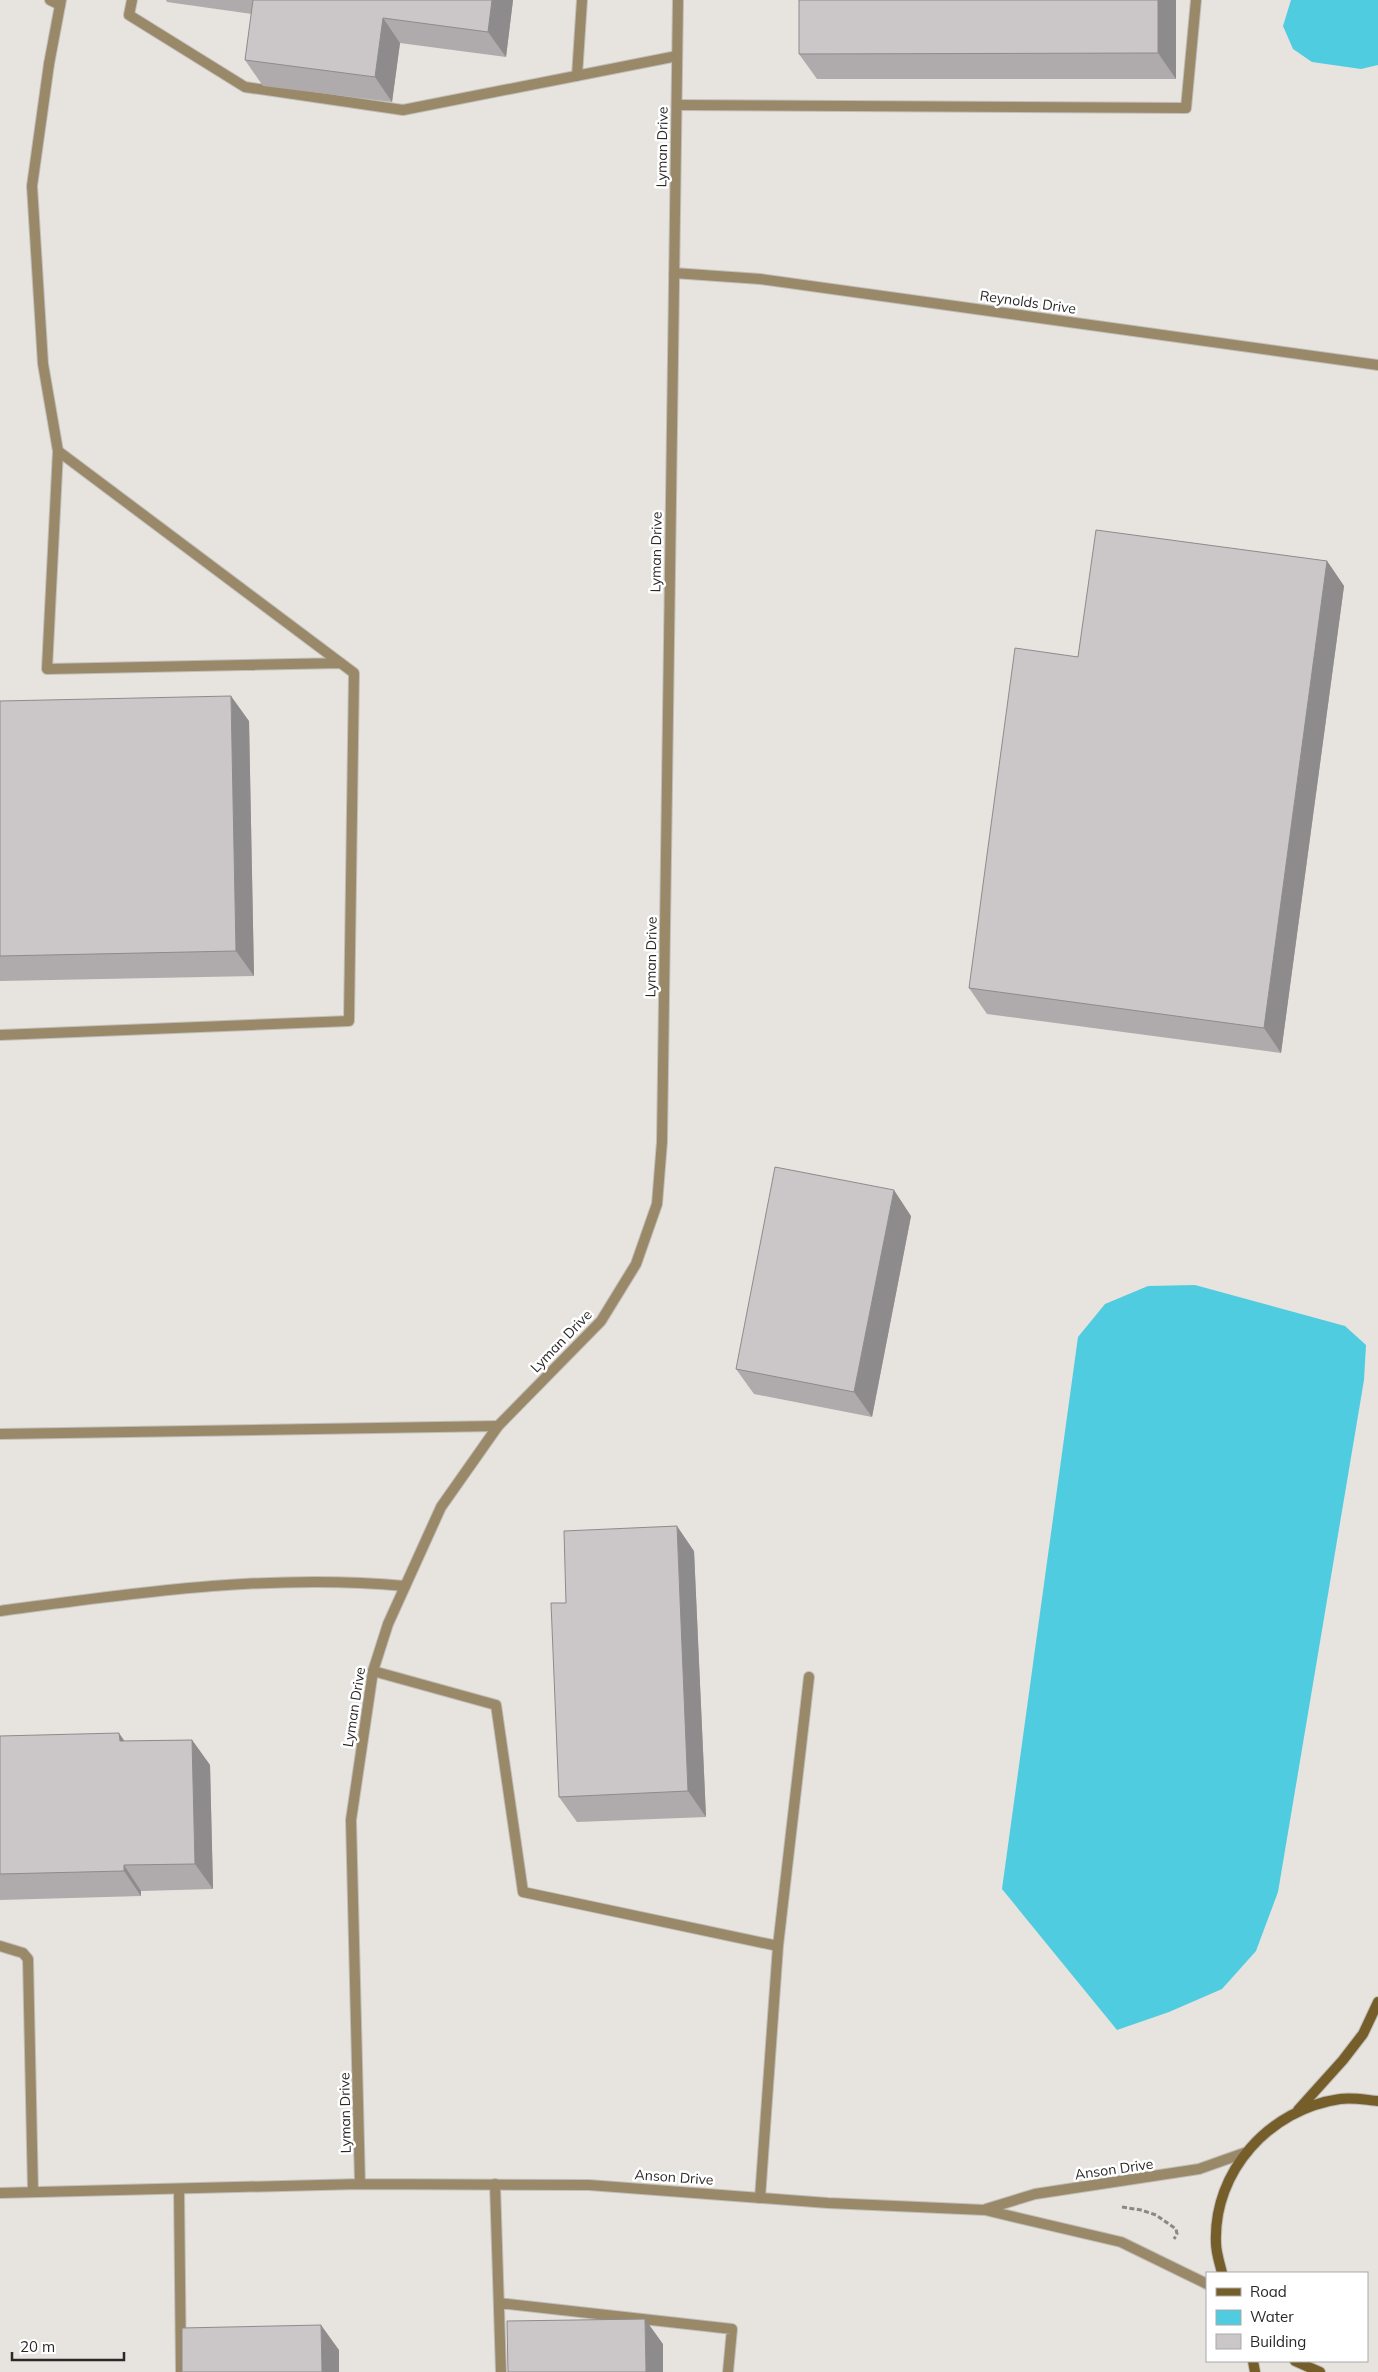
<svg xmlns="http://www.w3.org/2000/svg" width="1378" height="2372" font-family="Mulish,sans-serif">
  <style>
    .water { fill: #4fccdf }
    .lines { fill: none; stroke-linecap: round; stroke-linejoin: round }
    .lane-casing { stroke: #c1beba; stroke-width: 12 }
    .street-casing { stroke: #c1beba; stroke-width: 12 }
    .secondary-casing { stroke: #c1beba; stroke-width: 12 }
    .path { stroke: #8a8784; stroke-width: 3; stroke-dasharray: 5 2.5; stroke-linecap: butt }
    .lane { stroke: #9a8969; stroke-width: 10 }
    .street { stroke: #9a8969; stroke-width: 10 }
    .secondary { stroke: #765e2a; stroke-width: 10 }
    .wall { fill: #afaaac }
    .shaded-wall { fill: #8e8b8c }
    .building { fill: #cbc6c8; stroke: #8e8b8c }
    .labels { text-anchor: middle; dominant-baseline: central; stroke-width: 5; stroke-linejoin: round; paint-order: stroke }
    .street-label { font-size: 14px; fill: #2b2928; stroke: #fff }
  </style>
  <rect width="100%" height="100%" fill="#e7e3df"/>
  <path class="water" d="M1291,0H1378V65L1361,69L1312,62L1293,49L1283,26Z
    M1195,1285L1345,1326L1366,1345L1364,1380L1278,1892L1256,1951L1222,1989L1169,2012L1117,2030L1002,1889L1078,1337L1105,1304L1148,1286Z"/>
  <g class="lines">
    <defs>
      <path id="lane" d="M50,0L60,5
        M132,0L129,15L245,87L403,110L677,56
        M577,76L582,0
        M677,105L1186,108L1196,0
        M58,451L47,669L341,663
        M0,1035L349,1021L354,673L58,451L43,364L32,186L49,64
        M0,1434L498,1426
        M0,1611C134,1593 270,1573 405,1586
        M373,1671L496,1705L523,1892L778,1946L760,2198
        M0,1946L23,1953L28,1959L33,2192
        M778,1946L809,1677
        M495,2184L501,2372
        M179,2189L181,2372
        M499,2303L732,2329L728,2372"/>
      <path id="street" d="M49,64L61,0
        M674,273L760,279L1378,365
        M360,2184L351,1820L373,1671L388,1624L441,1507L498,1426L601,1321L636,1264L657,1204L662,1142L678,0
        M0,2193L360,2184L589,2185L828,2203L985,2210L1121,2242L1207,2284
        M986,2209L1035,2194L1199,2169L1247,2152"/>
      <path id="secondary" d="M1298,2110L1343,2060L1363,2034L1378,2002
        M1222,2273C1220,2264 1216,2253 1216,2243C1213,2171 1270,2109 1340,2099C1352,2097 1366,2100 1378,2101
        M1253,2361L1255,2372
        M1295,2361L1320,2372"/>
    </defs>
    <use href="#lane" class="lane-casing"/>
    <use href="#street" class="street-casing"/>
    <use href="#secondary" class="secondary-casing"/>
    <path class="path" d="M1122,2207L1141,2210L1156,2215L1176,2229L1177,2234L1174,2239"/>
    <use href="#lane" class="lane"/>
    <use href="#street" class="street"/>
    <use href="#secondary" class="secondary"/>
  </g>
  <path class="wall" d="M166,0H513L506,57L400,43L392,102L263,86L245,60L252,14L167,2Z
    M799,0H1176V79H817L799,54Z
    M1327,561L1344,586L1281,1053L987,1014L969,988L1078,657Z
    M0,701L249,721L254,976L0,981Z
    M911,1216L872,1417L754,1394L736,1369Z
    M694,1551L706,1817L577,1822L559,1797Z
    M0,1736L124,1741L192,1740L210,1765L213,1889L141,1891V1896L0,1900Z"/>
  <path class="shaded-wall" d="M492,0H513L506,57L488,32Z
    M1158,0H1176V79L1158,53Z
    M383,18L400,43L392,102L375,77Z
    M1327,561L1344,586L1281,1053L1264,1028Z
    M231,696L249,721L254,976L236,951Z
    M894,1190L911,1216L872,1417L854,1392Z
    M677,1526L694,1551L706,1817L688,1791Z
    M119,1733L137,1759L120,1741Z
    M192,1740L210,1765L213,1889L195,1864Z
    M124,1865L141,1891V1896L124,1871Z
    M645,2319L663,2344V2372H646Z
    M321,2325L339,2350V2372H322Z"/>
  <path class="building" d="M253,0H492L488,32L383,18L375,77L245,60Z
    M799,0H1158V53L799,54Z
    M1096,530L1327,561L1264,1028L969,988L1015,648L1078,657Z
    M231,696L236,951L0,956V701Z
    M775,1167L894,1190L854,1392L736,1369Z
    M677,1526L688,1791L559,1797L551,1603H566L564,1531Z
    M119,1733L120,1741L192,1740L195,1864L124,1865V1871L0,1874V1736Z
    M645,2319L646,2372H508L507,2321Z
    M321,2325L322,2372H182V2328Z"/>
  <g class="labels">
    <g class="street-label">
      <text transform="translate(662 147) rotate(-89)">Lyman Drive</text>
      <text transform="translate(1028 302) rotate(8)">Reynolds Drive</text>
      <text transform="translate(656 552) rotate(-89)">Lyman Drive</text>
      <text transform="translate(651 957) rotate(-89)">Lyman Drive</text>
      <text transform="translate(561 1341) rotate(-46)">Lyman Drive</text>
      <text transform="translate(354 1707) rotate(-81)">Lyman Drive</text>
      <text transform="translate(345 2113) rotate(-91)">Lyman Drive</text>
      <text transform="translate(1114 2169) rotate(-8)">Anson Drive</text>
      <text transform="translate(674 2177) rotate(4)">Anson Drive</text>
    </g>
  </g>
  <rect x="1206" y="2272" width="162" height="90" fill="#ffffff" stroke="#aaa9a9"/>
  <rect x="1216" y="2288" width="25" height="8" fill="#765e2a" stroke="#aaa9a9"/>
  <text x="1250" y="2297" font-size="15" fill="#2b2928">Road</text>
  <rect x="1216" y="2310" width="25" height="15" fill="#4fccdf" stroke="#aaa9a9"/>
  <text x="1250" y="2322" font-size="15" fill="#2b2928">Water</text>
  <rect x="1216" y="2334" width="25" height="15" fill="#cbc6c8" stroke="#aaa9a9"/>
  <text x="1250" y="2347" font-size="15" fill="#2b2928">Building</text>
  <path d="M12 2352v8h112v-8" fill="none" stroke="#2b2928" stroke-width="2.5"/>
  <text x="20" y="2352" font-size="15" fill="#2b2928" stroke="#ffffff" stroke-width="4" paint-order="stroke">20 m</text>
</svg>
